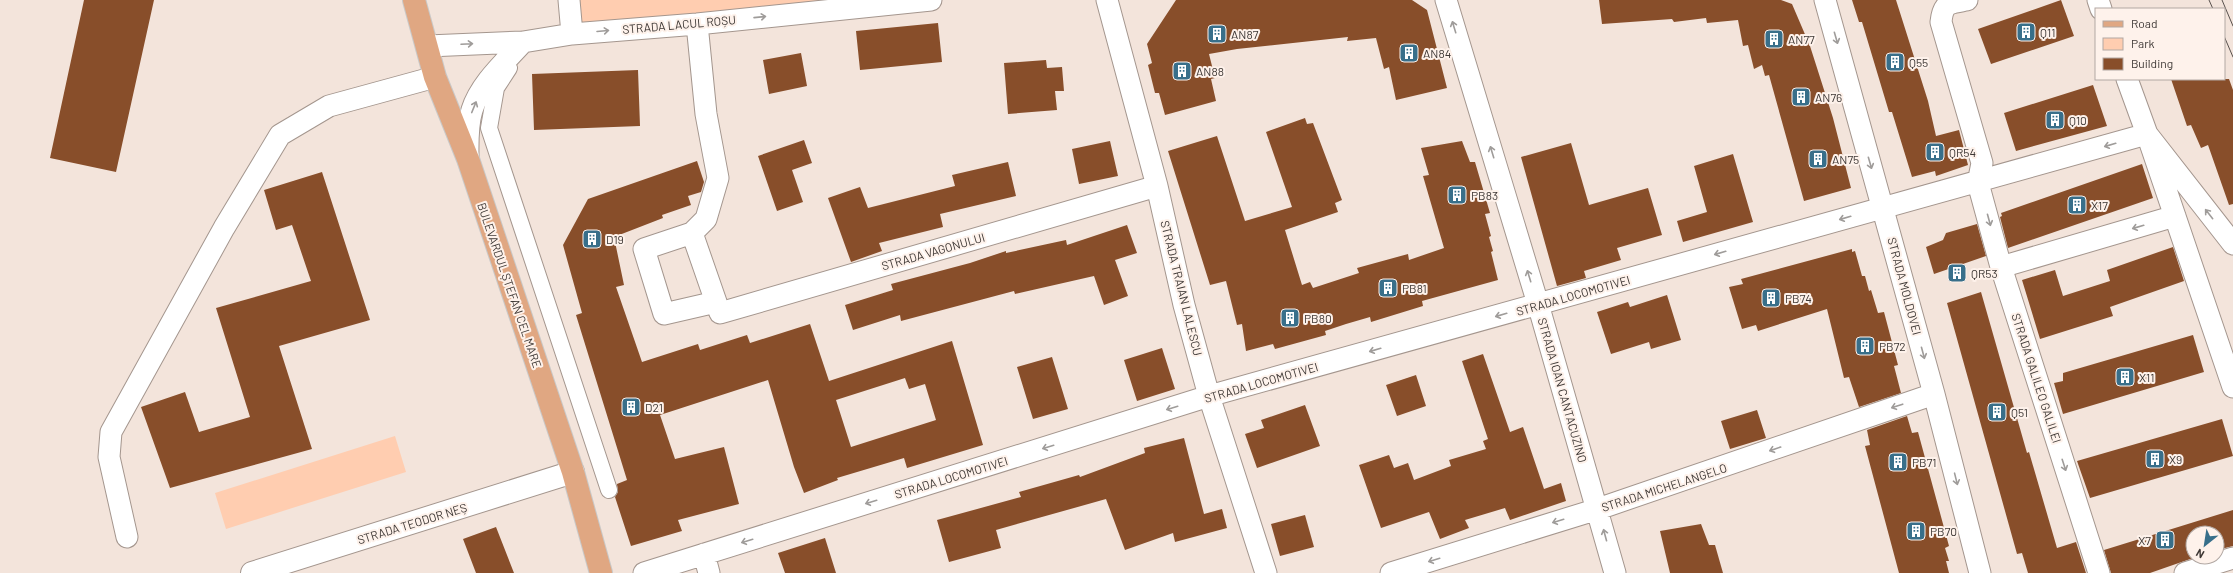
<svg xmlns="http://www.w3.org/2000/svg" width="2233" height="573" font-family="Barlow,sans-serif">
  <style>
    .green { fill: #ffcdb0 }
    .building { fill: #884e2a; fill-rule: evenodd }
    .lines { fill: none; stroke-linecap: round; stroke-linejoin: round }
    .pedestrian-casing { stroke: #a4968e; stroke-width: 18 }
    .minor-casing { stroke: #a4968e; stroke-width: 23 }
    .secondary-casing { stroke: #a4968e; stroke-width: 24 }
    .primary-casing { stroke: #c9c8c7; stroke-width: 24 }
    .pedestrian { stroke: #fff; stroke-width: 16 }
    .minor { stroke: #fff; stroke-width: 21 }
    .secondary { stroke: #fff; stroke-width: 22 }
    .primary { stroke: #e0a782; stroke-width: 22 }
    .tram { stroke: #59524e; stroke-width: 1 }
    .oneway { stroke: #9f9c9a }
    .labels { text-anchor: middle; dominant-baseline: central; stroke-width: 4; stroke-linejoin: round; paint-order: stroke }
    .street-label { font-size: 12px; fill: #3f3936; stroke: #fef2eb }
    .poi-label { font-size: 12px; fill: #3f3936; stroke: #fef2eb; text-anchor: start }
  </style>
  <rect width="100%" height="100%" fill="#f3e4db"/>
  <path class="green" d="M569,0H922L572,34Z
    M395,436L406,472L226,529L215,493Z"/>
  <path class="building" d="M84,0H154L116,172L50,158Z
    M1176,0H1412L1427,10L1447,88L1396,100L1389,67L1384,69L1376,38L1347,41L1348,37L1237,49L1209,54L1215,78L1211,79L1216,101L1165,115L1159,93H1155L1148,65L1152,63L1147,44Z
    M1599,0H1781L1792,4L1810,46L1833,118L1851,188L1804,201L1769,75L1765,76L1762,65L1754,69L1748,45L1743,46L1738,20L1707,23L1706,18L1674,22L1672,19L1602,24Z
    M1852,0H1896L1928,101L1936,136L1959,130L1968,165L1936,176L1935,171L1912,177L1892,112H1889L1862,22H1859Z
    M2061,0L2074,36L1991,64L1978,29Z
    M938,23L942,62L860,70L856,31Z
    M801,53L807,86L769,94L763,60Z
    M1046,60L1047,68L1062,67L1064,91H1055L1057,110L1008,114L1004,63Z
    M638,70L640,126L534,130L532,74Z
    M2171,79H2229L2233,90V204L2229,205L2208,145L2201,148L2191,125L2187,126Z
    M2093,85L2107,126L2016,151L2004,113Z
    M1305,118L1307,124L1313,123L1342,200L1335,203L1338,212L1285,230L1302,285L1310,282L1313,288L1359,273L1357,268L1408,254L1409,260L1444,248L1423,176L1429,175L1421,148L1462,141L1470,162H1475L1490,213L1485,214L1491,236L1489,237L1493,251L1491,252L1498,280L1422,301L1423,306L1371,322L1370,317L1346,324L1325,331L1326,335L1275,349L1273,344L1246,351L1242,324L1237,325L1226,281L1210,285L1168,151L1217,136L1245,221L1292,207L1266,132Z
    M804,140L812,163L792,170L803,202L777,211L758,156Z
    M1110,141L1118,176L1079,184L1072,149Z
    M1571,143L1589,205L1648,188L1662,235L1617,248L1621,260L1584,271L1586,278L1557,286L1521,157Z
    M1733,154L1753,222L1683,242L1677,221L1707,212L1694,166Z
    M697,161L704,182L701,192L688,196L691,205L662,215L663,218L614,237L624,285L616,287L642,362L698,344L700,350L747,335L750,343L810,324L829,381L952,341L983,445L907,468L904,458L837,478L838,480L804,493L794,467L768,380L660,415L675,459L724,447L739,504L678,520L682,531L631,546L615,497L618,492L617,484L627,480L576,315L582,313L563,245L588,199ZM905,378L909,389L925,384L936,420L851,447L836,400Z
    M1008,162L1016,196L940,214L943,227L879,243L882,251L851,262L828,198L860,187L868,208L955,186L952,175Z
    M2142,164L2153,198L2008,248L2000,217L2002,216L2001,213Z
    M322,172L370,320L279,346L312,449L170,488L141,407L185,392L199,432L250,417L216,308L311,281L292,225L276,230L264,190Z
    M1977,224L1986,256L1934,274L1926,247L1943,240L1946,233Z
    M1127,225L1137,253L1115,260L1128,296L1104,305L1094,276L1015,294L1014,291L901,321L900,315L853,330L845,305L893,290L891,284L970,263L1006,251V253L1066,240L1067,245Z
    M2173,247L2184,281L2110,307L2113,316L2040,339L2022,280L2055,270L2063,296L2110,281L2107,270Z
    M1852,249V252L1855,251L1862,276H1865L1869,291L1871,290L1878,313L1884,312L1898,365L1894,366L1901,393L1859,407L1849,377L1844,378L1827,309L1758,331L1756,325L1742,329L1729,287L1743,284L1741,279Z
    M1981,292L2027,453L2029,452L2057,548L2076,542L2086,573H2028L2022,553L2017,554L1947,303Z
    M1667,295L1681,340L1651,349L1649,342L1611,354L1597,312L1628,302L1630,307Z
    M2193,335L2204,372L2063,414L2054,383L2063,381V373Z
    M1162,348L1175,389L1137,401L1124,360Z
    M1483,354L1510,432L1523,427L1544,489L1561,483L1566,501L1510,520L1505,508L1465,520L1469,528L1440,539L1429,512L1381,528L1359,465L1389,455L1394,468L1408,463L1414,480L1451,466L1449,460L1486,449L1483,441L1488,439L1462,361Z
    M1052,357L1068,409L1033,419L1017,367Z
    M1416,375L1426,406L1397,416L1386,385Z
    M1305,405L1320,446L1257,468L1245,434L1264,428L1261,420Z
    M1757,410L1766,438L1730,449L1721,421Z
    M1907,416L1912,433L1918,432L1949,546L1945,548L1949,561H1946L1949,573H1899L1865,446L1870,445L1867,430Z
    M2222,419L2233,456L2090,498L2077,461Z
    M1184,438L1204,514L1222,509L1227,528L1175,542L1173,533L1125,550L1106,499L996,530L1001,548L949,562L937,520L1021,497L1019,492L1079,475L1080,477L1145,453L1144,448Z
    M2233,510V546L2217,550V533H2193V557H2196L2150,573H2111L2104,550Z
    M1305,515L1314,547L1280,556L1271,524Z
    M1701,524L1709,545H1715L1723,573H1670L1660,531Z
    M496,527L514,573H476L463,539Z
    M825,538L836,573H785L778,553Z"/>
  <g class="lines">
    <defs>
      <path id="pedestrian" d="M509,68L496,88L489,128L609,490"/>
      <path id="minor" d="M569,0L572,34
        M1107,0L1157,186L1184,305L1209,396L1266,573
        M1446,0L1538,304L1615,573
        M1825,0L1934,394L1980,573
        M1967,0C1950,3 1943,2 1941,22L1982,163L1978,183L2001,267L2099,573
        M2098,0L2101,9
        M697,24L706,114L718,178L706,219L692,233L644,249L664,314L716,302L720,313L1157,186
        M428,46L523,42L572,34L697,24L931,0
        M2127,79L2147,134L2233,244
        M2147,134L2233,387
        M468,159C468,143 467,126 472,110C480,84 505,62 523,42
        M692,233L716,302
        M2001,267L2175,216
        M127,537L109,457L111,432L224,228L280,135L329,106L435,77
        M704,554L709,573
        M644,573L1209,396L2147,134
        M1391,573L1598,509L1934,394
        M2185,573L2233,558"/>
      <path id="secondary" d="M252,573L573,472"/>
      <path id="primary" d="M414,0L435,77L468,159L573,472L601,573"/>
    </defs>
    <use href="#pedestrian" class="pedestrian-casing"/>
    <use href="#minor" class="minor-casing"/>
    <use href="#secondary" class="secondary-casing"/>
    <use href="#primary" class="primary-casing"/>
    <use href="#pedestrian" class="pedestrian"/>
    <use href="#minor" class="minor"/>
    <use href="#secondary" class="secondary"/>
    <use href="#primary" class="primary"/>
    <path class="tram" d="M2209,0L2213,9
      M2222,0L2233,26
      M2224,36L2233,57"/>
  </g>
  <defs><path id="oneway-shaft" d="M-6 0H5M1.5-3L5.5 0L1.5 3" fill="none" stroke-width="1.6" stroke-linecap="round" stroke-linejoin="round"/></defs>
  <g class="oneway">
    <use href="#oneway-shaft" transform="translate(760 17) rotate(-6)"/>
    <use href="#oneway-shaft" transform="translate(1454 27) rotate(-107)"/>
    <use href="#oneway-shaft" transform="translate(603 31) rotate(-5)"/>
    <use href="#oneway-shaft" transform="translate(1836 38) rotate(74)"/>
    <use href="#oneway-shaft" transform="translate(467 44) rotate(-3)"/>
    <use href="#oneway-shaft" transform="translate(474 107) rotate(-68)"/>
    <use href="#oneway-shaft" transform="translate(2110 145) rotate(164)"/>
    <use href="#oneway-shaft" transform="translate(1492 152) rotate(-107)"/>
    <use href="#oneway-shaft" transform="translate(1870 163) rotate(74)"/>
    <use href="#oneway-shaft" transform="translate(2209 214) rotate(-128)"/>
    <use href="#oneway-shaft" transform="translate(1845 218) rotate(164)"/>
    <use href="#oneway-shaft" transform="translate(1989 220) rotate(75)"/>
    <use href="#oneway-shaft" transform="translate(2138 227) rotate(164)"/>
    <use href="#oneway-shaft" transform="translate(1720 253) rotate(164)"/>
    <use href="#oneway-shaft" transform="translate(1529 276) rotate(-107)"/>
    <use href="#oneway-shaft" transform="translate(1501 315) rotate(164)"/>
    <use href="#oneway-shaft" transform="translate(1375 350) rotate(164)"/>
    <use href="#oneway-shaft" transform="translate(1923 353) rotate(75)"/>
    <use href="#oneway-shaft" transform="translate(1897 406) rotate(162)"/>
    <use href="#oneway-shaft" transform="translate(1172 408) rotate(163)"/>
    <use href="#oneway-shaft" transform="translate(1048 447) rotate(163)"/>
    <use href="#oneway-shaft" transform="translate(1775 449) rotate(161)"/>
    <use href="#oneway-shaft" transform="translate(2064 465) rotate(72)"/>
    <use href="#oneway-shaft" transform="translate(1956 479) rotate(76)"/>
    <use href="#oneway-shaft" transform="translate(871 502) rotate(163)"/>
    <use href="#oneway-shaft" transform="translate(1558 521) rotate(163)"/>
    <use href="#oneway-shaft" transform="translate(1605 535) rotate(-105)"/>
    <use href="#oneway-shaft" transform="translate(747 541) rotate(163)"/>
    <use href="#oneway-shaft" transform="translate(1434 560) rotate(163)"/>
  </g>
  <defs>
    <symbol id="building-square" viewBox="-11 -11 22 22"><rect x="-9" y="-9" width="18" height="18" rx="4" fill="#386f8a" stroke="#fef2eb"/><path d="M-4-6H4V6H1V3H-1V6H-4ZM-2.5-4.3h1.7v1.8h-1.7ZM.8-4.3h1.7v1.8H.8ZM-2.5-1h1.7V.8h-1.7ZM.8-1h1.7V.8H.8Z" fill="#fff"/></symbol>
  </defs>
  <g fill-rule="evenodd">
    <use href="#building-square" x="2015" y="21" width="22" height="22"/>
    <use href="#building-square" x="1206" y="23" width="22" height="22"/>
    <use href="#building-square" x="1763" y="28" width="22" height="22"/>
    <use href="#building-square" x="1398" y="42" width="22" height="22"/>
    <use href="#building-square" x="1884" y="51" width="22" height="22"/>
    <use href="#building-square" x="1171" y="60" width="22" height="22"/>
    <use href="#building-square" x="1790" y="86" width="22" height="22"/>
    <use href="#building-square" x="2044" y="109" width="22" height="22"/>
    <use href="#building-square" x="1924" y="141" width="22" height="22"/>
    <use href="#building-square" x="1807" y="148" width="22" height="22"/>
    <use href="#building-square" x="1446" y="184" width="22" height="22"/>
    <use href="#building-square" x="2066" y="194" width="22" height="22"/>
    <use href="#building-square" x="581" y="228" width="22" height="22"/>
    <use href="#building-square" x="1946" y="262" width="22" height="22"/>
    <use href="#building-square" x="1377" y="277" width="22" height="22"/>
    <use href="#building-square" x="1760" y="287" width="22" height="22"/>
    <use href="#building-square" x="1279" y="307" width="22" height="22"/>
    <use href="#building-square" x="1854" y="335" width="22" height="22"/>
    <use href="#building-square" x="2114" y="366" width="22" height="22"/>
    <use href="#building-square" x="620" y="396" width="22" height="22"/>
    <use href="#building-square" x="1986" y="401" width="22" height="22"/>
    <use href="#building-square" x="2144" y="448" width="22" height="22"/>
    <use href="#building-square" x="1887" y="451" width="22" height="22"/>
    <use href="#building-square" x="1905" y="520" width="22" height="22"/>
    <use href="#building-square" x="2154" y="529" width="22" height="22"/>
  </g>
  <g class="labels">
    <g class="street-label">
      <text transform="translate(679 24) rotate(-5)">STRADA LACUL ROȘU</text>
      <text transform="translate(933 251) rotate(-16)">STRADA VAGONULUI</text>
      <text transform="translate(510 285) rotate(71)">BULEVARDUL ȘTEFAN CEL MARE</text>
      <text transform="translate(1905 286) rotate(75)">STRADA MOLDOVEI</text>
      <text transform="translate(1182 288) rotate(76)">STRADA TRAIAN LALESCU</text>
      <text transform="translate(1573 295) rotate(-16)">STRADA LOCOMOTIVEI</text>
      <text transform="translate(2037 378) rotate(72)">STRADA GALILEO GALILEI</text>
      <text transform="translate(1261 382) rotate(-16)">STRADA LOCOMOTIVEI</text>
      <text transform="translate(1563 390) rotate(74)">STRADA IOAN CANTACUZINO</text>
      <text transform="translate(951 477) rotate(-17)">STRADA LOCOMOTIVEI</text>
      <text transform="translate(1664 487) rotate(-18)">STRADA MICHELANGELO</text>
      <text transform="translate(412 523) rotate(-17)">STRADA TEODOR NEȘ</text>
    </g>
    <g class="poi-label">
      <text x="2040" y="32">Q11</text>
      <text x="1231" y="34">AN87</text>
      <text x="1788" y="39">AN77</text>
      <text x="1423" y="53">AN84</text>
      <text x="1909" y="62">Q55</text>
      <text x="1196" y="71">AN88</text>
      <text x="1815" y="97">AN76</text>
      <text x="2069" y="120">Q10</text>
      <text x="1949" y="152">QR54</text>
      <text x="1832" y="159">AN75</text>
      <text x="1471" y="195">PB83</text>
      <text x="2091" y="205">X17</text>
      <text x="606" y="239">D19</text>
      <text x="1971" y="273">QR53</text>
      <text x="1402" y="288">PB81</text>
      <text x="1785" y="298">PB74</text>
      <text x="1304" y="318">PB80</text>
      <text x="1879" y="346">PB72</text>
      <text x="2139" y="377">X11</text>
      <text x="645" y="407">D21</text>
      <text x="2011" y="412">Q51</text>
      <text x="2169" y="459">X9</text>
      <text x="1912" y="462">PB71</text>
      <text x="1930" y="531">PB70</text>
      <text x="2151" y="540" text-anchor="end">X7</text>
    </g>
  </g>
  <rect x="2095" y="8" width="130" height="72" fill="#fef2eb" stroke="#b2a8a3"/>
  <rect x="2103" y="21" width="20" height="6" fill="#e0a782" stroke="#b2a8a3"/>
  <text x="2131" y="28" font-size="12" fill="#3f3936">Road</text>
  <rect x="2103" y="38" width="20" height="12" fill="#ffcdb0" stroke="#b2a8a3"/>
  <text x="2131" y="48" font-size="12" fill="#3f3936">Park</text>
  <rect x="2103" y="58" width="20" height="12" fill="#884e2a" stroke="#b2a8a3"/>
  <text x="2131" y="68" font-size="12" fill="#3f3936">Building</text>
  <g transform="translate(2205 545) rotate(210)"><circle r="19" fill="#fef2eb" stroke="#b2a8a3"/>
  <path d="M0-3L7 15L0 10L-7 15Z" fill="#386f8a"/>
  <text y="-6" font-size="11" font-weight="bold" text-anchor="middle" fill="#3f3936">N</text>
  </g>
</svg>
